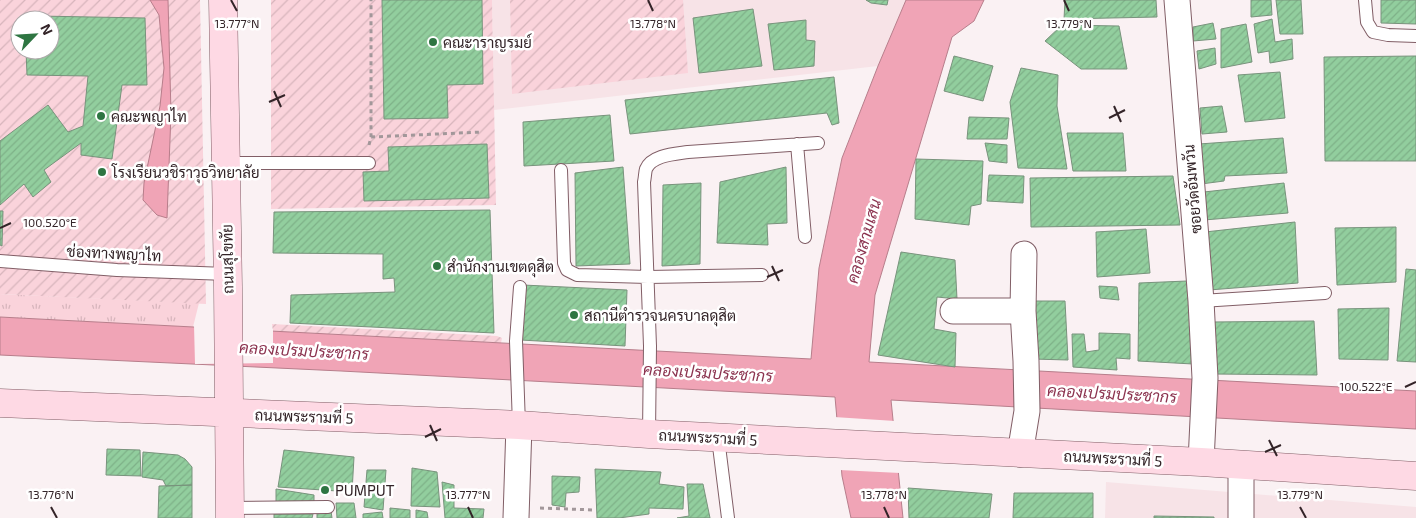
<svg xmlns="http://www.w3.org/2000/svg" width="1416" height="518" font-family="'Exo 2',Sarabun,sans-serif">
  <style>
    .built { fill: #f7e3e7 }
    .grass { fill: url(#grass-tufts) }
    .garden { fill: url(#garden-furrows); fill-rule: evenodd }
    .water { fill: #f0a4b6; stroke: #b77e8b }
    .pier { fill: #faf1f3 }
    .building { fill: url(#building-hatch); stroke: #78937c }
    .lines { fill: none; stroke-linecap: round; stroke-linejoin: round }
    .lane-casing { stroke: #815e66; stroke-width: 14 }
    .street-casing { stroke: #815e66; stroke-width: 27 }
    .secondary-casing { stroke: #815e66; stroke-width: 29 }
    .path { stroke: #a2979a; stroke-width: 3; stroke-dasharray: 4 4; stroke-linecap: butt }
    .lane { stroke: #fff; stroke-width: 12 }
    .street { stroke: #fff; stroke-width: 25 }
    .secondary { stroke: #fed9e4; stroke-width: 28 }
    .ticks { fill: none; stroke: #332428; stroke-width: 2 }
    .poi-dot { fill: #2e7542; stroke: #fff; stroke-width: 2 }
    .labels { text-anchor: middle; dominant-baseline: central; stroke-width: 5; stroke-linejoin: round; paint-order: stroke }
    .poi-label { font-size: 15px; fill: #332428; stroke: #fff; text-anchor: start }
    .street-label { font-size: 15px; fill: #332428; stroke: #fff }
    .water-label { font-size: 16px; font-style: italic; fill: #8c3450; stroke: #fff }
    .ticks-label { font-size: 12px; text-anchor: middle; fill: #332428; stroke: #fff; stroke-width: 5; stroke-linejoin: round; paint-order: stroke }
  </style>
  <defs>
    <pattern id="grass-tufts" width="24" height="20" patternUnits="userSpaceOnUse" patternTransform="scale(1.25)"><rect width="24" height="20" fill="#fad3db"/><path d="M3 7l-1-3M5 7V3M7 7l1-3M15 17l-1-3M17 17v-4M19 17l1-3" fill="none" stroke="#d7b5bc"/></pattern>
    <pattern id="garden-furrows" width="10" height="10" patternUnits="userSpaceOnUse" patternTransform="scale(1.25)"><rect width="10" height="10" fill="#fad3db"/><path d="M-1 1l2-2M0 10L10 0M9 11l2-2" fill="none" stroke="#d7b5bc"/></pattern>
    <pattern id="building-hatch" width="6" height="6" patternUnits="userSpaceOnUse" patternTransform="scale(1.25)"><rect width="6" height="6" fill="#92ce9e"/><path d="M-1 1l2-2M0 6l6-6M5 7l2-2" fill="none" stroke="#7eb188"/></pattern>
  </defs>
  <rect width="100%" height="100%" fill="#faf1f3"/>
  <path class="built" d="M492,0H906L878,66L494,110Z
    M1106,482L1416,507V518H1105Z"/>
  <path class="grass" d="M0,294L199,303L193,327L0,317Z"/>
  <path class="garden" d="M0,0H200L206,304L0,294ZM20,20H50V50H20Z
    M271,0H492L496,205L271,209Z
    M510,0H683L688,73L512,94Z
    M272,324L497,336L502,338L501,343L273,332Z"/>
  <path class="water" d="M150,0H168L171,113L167,218L157,215L143,200L144,183L160,106L164,68L159,15Z
    M906,0H984L974,21L952,37L875,295L869,362L1416,391V429L891,400L903,518H851L842,476L835,397L341,371L0,355V317L811,359L819,268L842,158L878,66Z"/>
  <path class="pier" d="M194,325L273,329V363L195,364Z
    M834,417L895,421L900,473L839,470Z"/>
  <path class="building" d="M382,0H482L483,84L447,85L448,118L384,119Z
    M866,0H888L887,5L871,3Z
    M1065,0H1156L1157,17L1064,19Z
    M1251,0H1271L1272,15L1251,17Z
    M1276,0H1301L1303,34H1280Z
    M1381,0H1416V24L1381,23Z
    M753,9L762,66L699,73L693,18Z
    M38,16L145,18L147,85H122L112,159L81,155V143L44,170L51,182L33,197L24,184L0,205V141L48,105L68,132L83,126L88,76L27,75L26,50H50V20H38Z
    M1272,19L1275,42L1292,39L1293,59L1270,63L1269,51L1258,53L1254,24Z
    M806,20V40L815,41L814,66L774,70L768,24Z
    M1213,23L1216,39L1193,41V27Z
    M1246,24L1252,62L1221,68V29Z
    M1062,25L1119,26L1127,69H1081L1045,41Z
    M1215,48L1216,64L1199,69L1197,51Z
    M954,56L993,66L983,101L944,91Z
    M1416,56V161H1325L1324,57Z
    M1021,68L1058,75L1057,106L1067,169L1018,168L1010,102Z
    M1280,72L1285,118L1245,122L1238,75Z
    M834,77L839,123L832,125L827,113L630,134L625,100Z
    M1222,106L1227,132L1202,134L1200,108Z
    M610,115L614,161L524,166L523,122Z
    M969,117L1009,118L1007,139H967Z
    M1067,133H1123L1126,171H1073Z
    M1283,138L1287,173L1225,176L1224,181L1201,184L1199,144Z
    M985,143L1007,145V163L989,161Z
    M487,144L489,198L364,201L363,172L389,171L388,147Z
    M916,159L983,161L981,204L971,206L969,225L915,219Z
    M623,167L630,264L576,266L575,173Z
    M786,167L787,223L767,224L768,245L717,243L720,182Z
    M989,175L1024,176L1023,203L987,201Z
    M1173,176L1180,225L1031,227L1030,178Z
    M701,183L700,264L662,266L663,185Z
    M1284,183L1288,213L1204,220V192Z
    M490,210L494,333L290,323L291,295L395,292L394,278L383,279V254L273,253L274,212Z
    M0,211H3L2,246L0,245Z
    M1295,222L1298,283L1209,290L1205,232Z
    M1396,227V282L1337,285L1335,228Z
    M1146,229L1150,273L1097,277L1096,232Z
    M901,252L955,260L957,299L937,297L934,329L956,333L955,367L878,355Z
    M1406,269L1416,270V362L1397,361Z
    M1187,281L1193,364L1138,361L1139,283Z
    M523,285L627,290L625,346L521,340Z
    M1099,286L1117,287L1119,300L1100,298Z
    M1031,301H1065L1068,360L1033,359Z
    M1389,308L1388,360L1339,359L1338,309Z
    M1314,321L1317,375L1213,374L1211,322Z
    M1099,333L1130,334V359L1116,358L1117,370L1073,367L1072,334H1084L1086,352L1099,350Z
    M107,449L140,450L141,476L106,475Z
    M284,450L354,457L352,492L278,487Z
    M143,452L178,455L185,459L192,467V485L166,486L163,480L142,477Z
    M412,468L437,472L440,507L411,506Z
    M595,469L661,472L659,484L684,487L683,509L649,508V514L619,518H597Z
    M367,470H386L383,510L364,507Z
    M552,476L580,477L579,492L566,493L565,507L552,505Z
    M442,482L454,485V508L484,509L483,518H445Z
    M687,484H703L710,518H677L689,516Z
    M192,485V518H158L159,486Z
    M908,488L992,494L989,518H909Z
    M276,489L314,495V505H276Z
    M1014,493H1093V518H1013Z
    M336,503H354L356,518H337Z
    M390,508L410,510V518H390Z
    M416,510L427,512L428,518H416Z
    M331,511L332,518H317V513Z
    M382,512L383,518H363V514Z
    M274,514H313L312,518H274Z
    M1154,516L1214,517V518H1154Z"/>
  <g class="lines">
    <defs>
      <path id="lane" d="M1365,0L1367,22L1373,32L1388,35L1416,36
        M797,144L805,237
        M225,163H369
        M561,170L564,263L567,270L577,275L648,277L762,275
        M0,261L117,270L227,274
        M1201,301L1325,293
        M519,425L516,341L520,287
        M649,434L650,346L644,182C645,178 645,172 646,169C652,155 675,154 688,152L818,143
        M718,438L728,518
        M229,508L328,507"/>
      <path id="street" d="M1177,0L1201,301L1205,378L1201,462
        M953,311H1023
        M1020,454L1027,411L1026,361L1023,311L1024,254
        M516,518L519,425
        M1241,518V465"/>
      <path id="secondary" d="M223,0L228,287L230,518
        M0,403L519,425L649,434L1201,462L1416,476"/>
    </defs>
    <use href="#lane" class="lane-casing"/>
    <use href="#street" class="street-casing"/>
    <use href="#secondary" class="secondary-casing"/>
    <path class="path" d="M371,137L482,132
      M369,145L371,137V0
      M540,508L595,510"/>
    <use href="#lane" class="lane"/>
    <use href="#street" class="street"/>
    <use href="#secondary" class="secondary"/>
  </g>
  <path class="ticks" d="M231,0L237,11M648,0L653,11M1064,0L1069,11M274,91L281,107M269,102L285,95M1114,106L1121,122M1109,118L1125,110M0,228L11,223M772,266L779,281M767,277L783,270M1405,387L1416,382M430,425L437,441M425,437L441,429M1269,440L1277,456M1265,452L1281,445M51,507L57,518M468,507L473,518M884,507L889,518M1300,507L1306,518"/>
  <g class="poi-dot">
    <circle cx="433" cy="42" r="5"/>
    <circle cx="101" cy="116" r="5"/>
    <circle cx="102" cy="172" r="5"/>
    <circle cx="437" cy="266" r="5"/>
    <circle cx="574" cy="315" r="5"/>
    <circle cx="325" cy="490" r="5"/>
  </g>
  <g class="labels">
    <g class="poi-label">
      <text x="443" y="42">คณะาราญรมย์</text>
      <text x="111" y="116">คณะพญาไท</text>
      <text x="112" y="172">โรงเรียนวชิราวุธวิทยาลัย</text>
      <text x="447" y="266">สำนักงานเขตดุสิต</text>
      <text x="584" y="315">สถานีตำรวจนครบาลดุสิต</text>
      <text x="335" y="490">PUMPUT</text>
    </g>
    <g class="street-label">
      <text transform="translate(1192 189) rotate(-95)">ซอยวัดอัมพวัน</text>
      <text transform="translate(114 253) rotate(3)">ช่องทางพญาไท</text>
      <text transform="translate(227 259) rotate(-91)">ถนนสุโขทัย</text>
      <text transform="translate(304 416) rotate(2)">ถนนพระรามที่ 5</text>
      <text transform="translate(708 437) rotate(3)">ถนนพระรามที่ 5</text>
      <text transform="translate(1113 458) rotate(3)">ถนนพระรามที่ 5</text>
    </g>
    <g class="water-label">
      <text transform="translate(863 241) rotate(-74)">คลองสามเสน</text>
      <text transform="translate(304 350) rotate(3)">คลองเปรมประชากร</text>
      <text transform="translate(708 372) rotate(3)">คลองเปรมประชากร</text>
      <text transform="translate(1112 393) rotate(3)">คลองเปรมประชากร</text>
    </g>
  </g>
  <g class="ticks-label">
    <text x="237" y="28">13.777°N</text>
    <text x="653" y="28">13.778°N</text>
    <text x="1069" y="28">13.779°N</text>
    <text x="50" y="227">100.520°E</text>
    <text x="1366" y="391">100.522°E</text>
    <text x="51" y="499">13.776°N</text>
    <text x="468" y="499">13.777°N</text>
    <text x="884" y="499">13.778°N</text>
    <text x="1300" y="499">13.779°N</text>
  </g>
  <g transform="translate(35 35) rotate(65)"><circle r="24" fill="#ffffff" stroke="#ada7a9"/>
  <path d="M0-4L9 19L0 12L-9 19Z" fill="#2e7542"/>
  <text y="-8" font-size="14" font-weight="bold" text-anchor="middle" fill="#332428">N</text>
  </g>
</svg>
